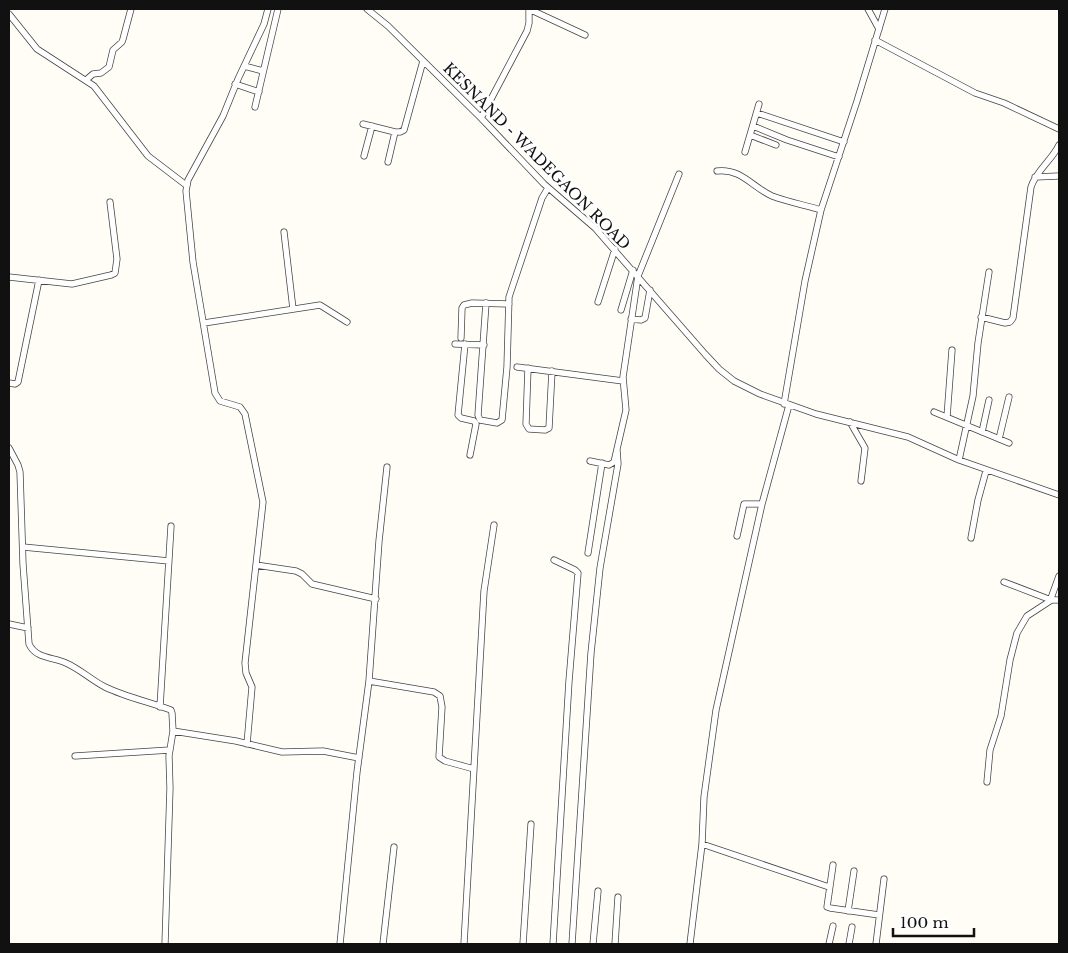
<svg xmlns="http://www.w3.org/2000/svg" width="1068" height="953" font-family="'Libre Baskerville',serif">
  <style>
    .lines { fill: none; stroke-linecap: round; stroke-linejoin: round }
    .minor-casing { stroke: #444; stroke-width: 7 }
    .minor { stroke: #fff; stroke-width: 5.5 }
    .labels { text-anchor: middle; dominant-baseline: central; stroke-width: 5; stroke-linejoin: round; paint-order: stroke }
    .street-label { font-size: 15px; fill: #111; stroke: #fff }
  </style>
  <rect width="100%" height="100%" fill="#fffdf5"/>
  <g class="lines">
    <defs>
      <path id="minor" d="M367,9L388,26L481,118L544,184L595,228L705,354L719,369L734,381L760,394L816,414L908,437L959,460L1059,495
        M529,9L585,35
        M868,9L879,29
        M9,14L37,49L94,86L148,156L186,185
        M875,40L975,93L1004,103L1059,129
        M244,66L263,71
        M86,80L93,74L101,73L109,67L113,50L122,42L123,39L131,9
        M235,84L259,92
        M255,107L278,9
        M757,113L844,142
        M481,118L527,31L529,23V9
        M363,124L395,132H400L404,130L423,61
        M753,126L787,140L839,157
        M750,135L776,145
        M745,152L759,104
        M364,156L372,126
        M388,162L395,132
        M717,171C741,168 752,187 772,196C788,202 805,205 821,210
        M1035,177L1059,176
        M284,232L293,309
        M9,277L72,284L111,275L115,273L117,259L110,202
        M598,302L615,249
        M486,303L478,415L480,420L497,423L502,420L507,367L509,297L542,198L548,188
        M621,310L633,270
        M981,317L1005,323L1010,322L1013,318L1031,187C1036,171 1052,160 1059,145
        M631,319L641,320L645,318L650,290
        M204,323L320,305L347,322
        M461,338L462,308L464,305L472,303L509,304
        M455,344L484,345
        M465,344L458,415L461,418L474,421L476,424L470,455
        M517,367L623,381
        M528,368L526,424L529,429L545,430L549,428L552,371
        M9,383L15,384L18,382L39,280
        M784,404L805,281L821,210L857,101L885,9
        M934,412L1009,443
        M947,417L952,350
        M850,422L865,448L861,481
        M982,432L989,400
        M999,439L1009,397
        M9,448L18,465L20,472L23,564L29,644C36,659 53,657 66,663C80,669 91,680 105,687C126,697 149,702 171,710L172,713L173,731L169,756L170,788L165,944
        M959,460L973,396L978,343L989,272
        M590,461L609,465L614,462L626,410L623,377L638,276L679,174
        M737,536L744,504H762
        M971,538L978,500L986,471
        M23,547L169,561
        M588,553L602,463
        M256,565L296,571L302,574L312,584L376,599
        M1004,582L1051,600H1059
        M9,624L28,628
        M369,681L434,692L440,696L442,707L439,757L445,761L474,769
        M160,707L171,526
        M173,731L236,741L282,752L323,751L359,758
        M247,744L252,687L246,673L245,663L263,502L245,414L240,407L220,401L215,393L193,262L186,191L188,180L223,116L238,79L264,24L268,9
        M75,756L170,750
        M987,782L990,750L1001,716L1010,660L1017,633L1027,616L1050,601L1059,576
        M702,844L829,887
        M833,865L827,907L830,908L879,915
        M848,911L854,871
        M340,944L357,772L369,681L379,541L387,467
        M383,944L394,847
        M464,944L484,591L494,525
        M523,944L531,824
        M553,944L569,681L578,573L575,570L554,560
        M572,944L591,653L600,568L618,464L617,450
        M593,944L598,891
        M615,944L618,897
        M690,944L702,844L704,797L716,710L762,504L789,405
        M829,944L833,926
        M849,944L852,927
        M876,944L884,879"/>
    </defs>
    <use href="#minor" class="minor-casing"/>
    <use href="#minor" class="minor"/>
  </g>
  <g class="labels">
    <g class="street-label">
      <text transform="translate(537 156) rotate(45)">KESNAND - WADEGAON ROAD</text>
    </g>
  </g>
  <rect width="1068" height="953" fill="none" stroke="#111111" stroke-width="20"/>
  <path d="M893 928v8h81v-8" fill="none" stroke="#111111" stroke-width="2.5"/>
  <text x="900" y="928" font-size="15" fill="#111111" stroke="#ffffff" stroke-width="4" paint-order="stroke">100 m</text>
</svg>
